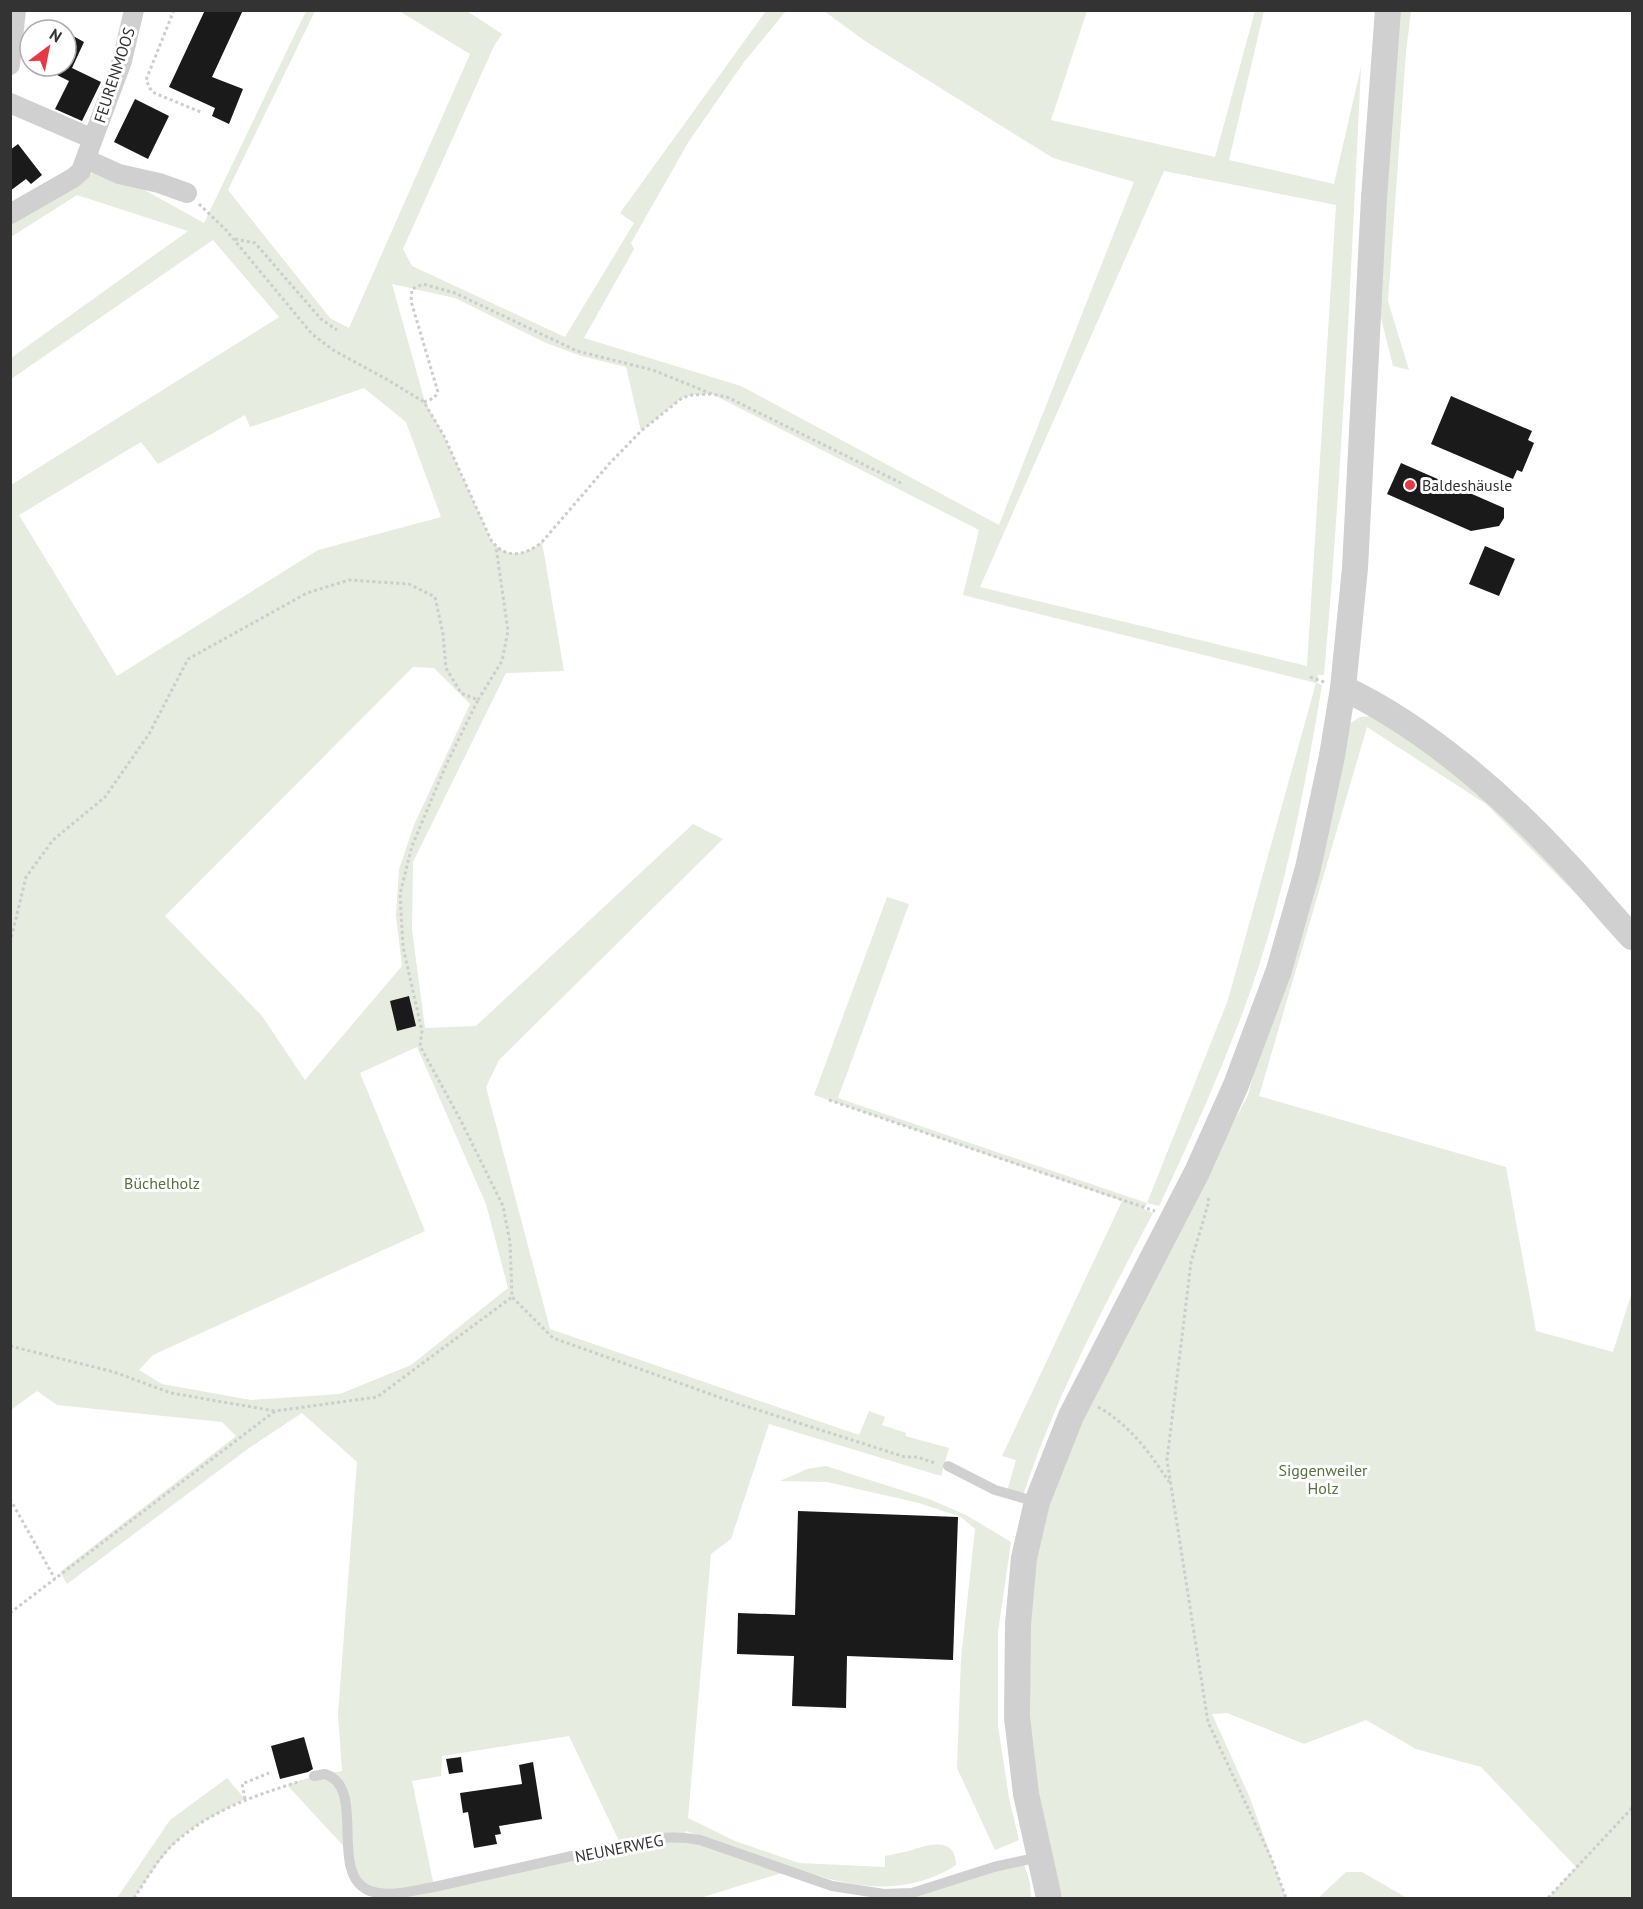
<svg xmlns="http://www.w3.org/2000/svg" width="1643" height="1909" font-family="'PT Sans',sans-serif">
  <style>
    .green { fill: #e6ecdf; fill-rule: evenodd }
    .building { fill: #1a1a1a }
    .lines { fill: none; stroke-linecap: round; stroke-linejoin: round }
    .path { stroke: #cdcdcd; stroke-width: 3; stroke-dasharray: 3 3; stroke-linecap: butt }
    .service { stroke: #d0d0d0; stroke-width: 10 }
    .minor { stroke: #d0d0d0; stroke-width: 20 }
    .tertiary { stroke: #d0d0d0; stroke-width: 26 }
    .poi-dot { fill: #e63946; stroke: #fff; stroke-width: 2 }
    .labels { text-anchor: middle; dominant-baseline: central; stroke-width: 6; stroke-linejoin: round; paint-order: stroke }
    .street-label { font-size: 16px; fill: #333; stroke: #fff }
    .poi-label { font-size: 16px; fill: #333; stroke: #fff; text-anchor: start }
    .park-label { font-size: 16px; fill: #56703f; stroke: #fff }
  </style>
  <rect width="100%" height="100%" fill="#fff"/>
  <path class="green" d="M306,11H315L228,190L330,318L349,328L470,54L399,11H467L502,34L494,46L403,249L412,266L565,337L634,223L620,213L766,11H786L744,62L689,141L631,243L634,249L584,338L741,386L999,525L1134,182L1053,158L865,41L824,11H1087L1051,120L1215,157L1255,11H1264L1229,160L1334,184L1361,67C1351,269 1342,472 1324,675H1318L1317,683L1322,685C1304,794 1283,904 1244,1009C1219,1076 1190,1141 1159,1206L1147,1203L1144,1209L1153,1213C1105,1305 1055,1397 1023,1496L1007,1491L1016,1460L1002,1456L1122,1201L814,1095L887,897L909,904L838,1098L1147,1203L1228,1000L1316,683L963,595L979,530L712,394L692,395L682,398L641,431L626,367L581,356L546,343L455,298L392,284L425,402L444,436L491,540C505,559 525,556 542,542L564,671L506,673L413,862L412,930L425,1028L476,1026L693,824L723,839L499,1060L486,1087L550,1329L859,1435L869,1411L885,1417L882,1425L906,1433L905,1436L949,1448L941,1476L769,1424L731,1539L711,1554L688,1818L735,1841L799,1863L885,1867V1856C893,1854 901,1853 909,1851C926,1845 956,1835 956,1865C888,1908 820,1877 752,1853C730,1845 708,1839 686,1831L684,1836L788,1871L700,1898H388L359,1884L349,1852L287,1785L314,1776L342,1771L338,1714L357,1462L302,1413L249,1448L67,1584L60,1572L236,1436L222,1422L57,1405L37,1391L11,1410V485L279,317L213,240L11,379V358L188,231L77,195L11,237V219L93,173L139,187L204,223ZM1164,171L1336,205L1307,666L980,587ZM364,388L406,422L441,517L318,550L117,676L19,515L141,442L158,464L245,415L250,427ZM413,667L434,668L470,704L414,825L399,869L396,916L402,966L305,1080L262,1016L165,916ZM417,1047L486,1204L508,1288L411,1365L340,1394L251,1400L162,1384L139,1370L153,1355L425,1231L360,1073ZM569,1736L621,1845L434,1886L412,1781L441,1776L442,1756Z
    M1397,11H1411L1406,52L1388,301L1409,370L1393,366L1377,302Z
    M1374,716L1409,737L1506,811L1583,901L1486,804L1367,727L1259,1096L1506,1167L1536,1331L1613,1352L1632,1292V1898H1548L1576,1867L1481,1767L1416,1749L1366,1720L1304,1744L1227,1713L1212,1714L1250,1798L1286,1898H1063L1040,1823L1029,1733L1024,1626L1035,1540L1058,1454L1248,1095L1340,758L1346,726L1360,717Z
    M826,1466L929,1499L966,1515L1011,1542L998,1632V1726L1009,1798L1019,1840L995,1850L957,1768L961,1659L975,1529L961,1517L919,1503L827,1482L780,1481L807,1469Z
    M227,1778L245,1799C225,1810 192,1825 177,1841C160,1858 147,1879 134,1898H117L170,1820Z
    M1023,1861L1030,1883L1031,1898H906L912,1893Z
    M1346,1872H1362L1407,1898H1318Z"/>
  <path class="building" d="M205,10H243L212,77L243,89L229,124L212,116L215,108L169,87Z
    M66,32L84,42L72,68L101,82L82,121L55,109L69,81L39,66H66Z
    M135,99L169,116L148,159L114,142Z
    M18,144L42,175L31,184L26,179L10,191V150Z
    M1451,396L1532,431L1528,440L1534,443L1522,472L1517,470L1513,479L1431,444Z
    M1401,463L1504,508V518L1499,526L1471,531L1387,494Z
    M1485,546L1515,559L1499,596L1469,584Z
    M409,996L416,1026L397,1031L390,1001Z
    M798,1511L958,1517L953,1660L847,1656L846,1708L792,1706L794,1656L737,1654L738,1613L795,1615Z
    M304,1737L313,1769L308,1772L280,1779L271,1746Z
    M461,1757L463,1772L449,1774L446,1759Z
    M533,1762L542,1819L499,1826L501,1834L495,1835L497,1844L474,1848L468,1812L463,1813L460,1793L522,1784L519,1765Z"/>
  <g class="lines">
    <path class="path" d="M174,10L146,80L152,92L203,113
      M199,204L226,230L312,334L333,350L388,380L424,402L444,436L491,540C505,560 525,556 542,542L609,464L641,431L682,398L692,395L712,394
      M235,239L255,243L321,319L337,330
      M424,402L434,398L438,392L411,301L412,289L423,284L455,293L577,351L653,370L712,394L727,397L901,483
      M1310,677L1324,682
      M478,700L502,661L508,631L496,547
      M10,943L26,877L53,840L105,797L149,734L188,659L307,593L349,580L409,584L435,597L443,634L446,668L461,693L478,700L446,765L412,846L400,894L403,947L422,1031L420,1046L460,1119L503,1206L510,1242L512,1297L553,1338L727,1400L905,1457H917L935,1463
      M829,1100L1155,1211
      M1208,1198L1209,1201L1191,1262L1167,1460L1208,1722L1272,1860L1286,1898
      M10,1346L114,1372L171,1393L275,1411
      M1098,1407C1130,1425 1150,1453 1169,1482
      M10,1499L55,1579
      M10,1613L275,1411L377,1397L512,1297
      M245,1799L242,1784L269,1773
      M134,1898C147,1879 160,1854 179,1839C216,1808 257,1795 301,1781
      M1548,1898L1632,1808"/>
    <path class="service" d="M948,1466L995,1490L1037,1502
      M314,1776L325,1774C368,1787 327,1875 370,1891C390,1898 415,1890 434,1887L638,1841C659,1837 680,1836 700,1840L832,1886L884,1894L912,1893L994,1867L1039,1857"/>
    <path class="minor" d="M10,65L16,10
      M10,103L93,139
      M86,159L119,174L159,183L187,193
      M10,214L73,178L81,171L122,61L134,10"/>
    <path class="tertiary" d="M1343,688C1424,726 1505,797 1565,862C1588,886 1609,913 1632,937
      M1049,1898L1026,1794L1017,1717L1018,1624L1024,1558L1037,1502L1071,1416L1197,1172L1236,1085L1279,970L1308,868L1332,756L1343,688L1355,568L1374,198L1388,10"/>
  </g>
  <circle class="poi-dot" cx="1410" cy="485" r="6"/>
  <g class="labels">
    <g class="street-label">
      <text transform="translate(114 75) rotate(-72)">FEURENMOOS</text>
      <text transform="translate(619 1848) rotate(-11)">NEUNERWEG</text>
    </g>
    <g class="poi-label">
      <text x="1422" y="485">Baldeshäusle</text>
    </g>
    <g class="park-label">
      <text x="162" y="1183">Büchelholz</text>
      <text x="1323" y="1470">Siggenweiler<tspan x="1323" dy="18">Holz</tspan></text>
    </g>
  </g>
  <rect width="1643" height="1909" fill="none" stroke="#333333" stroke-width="24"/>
  <g transform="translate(48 48) rotate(32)"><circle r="28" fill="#ffffff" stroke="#adadad" stroke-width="1.5"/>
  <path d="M0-4.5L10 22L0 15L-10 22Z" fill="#e63946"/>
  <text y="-9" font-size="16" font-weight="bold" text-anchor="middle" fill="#333333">N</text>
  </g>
</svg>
